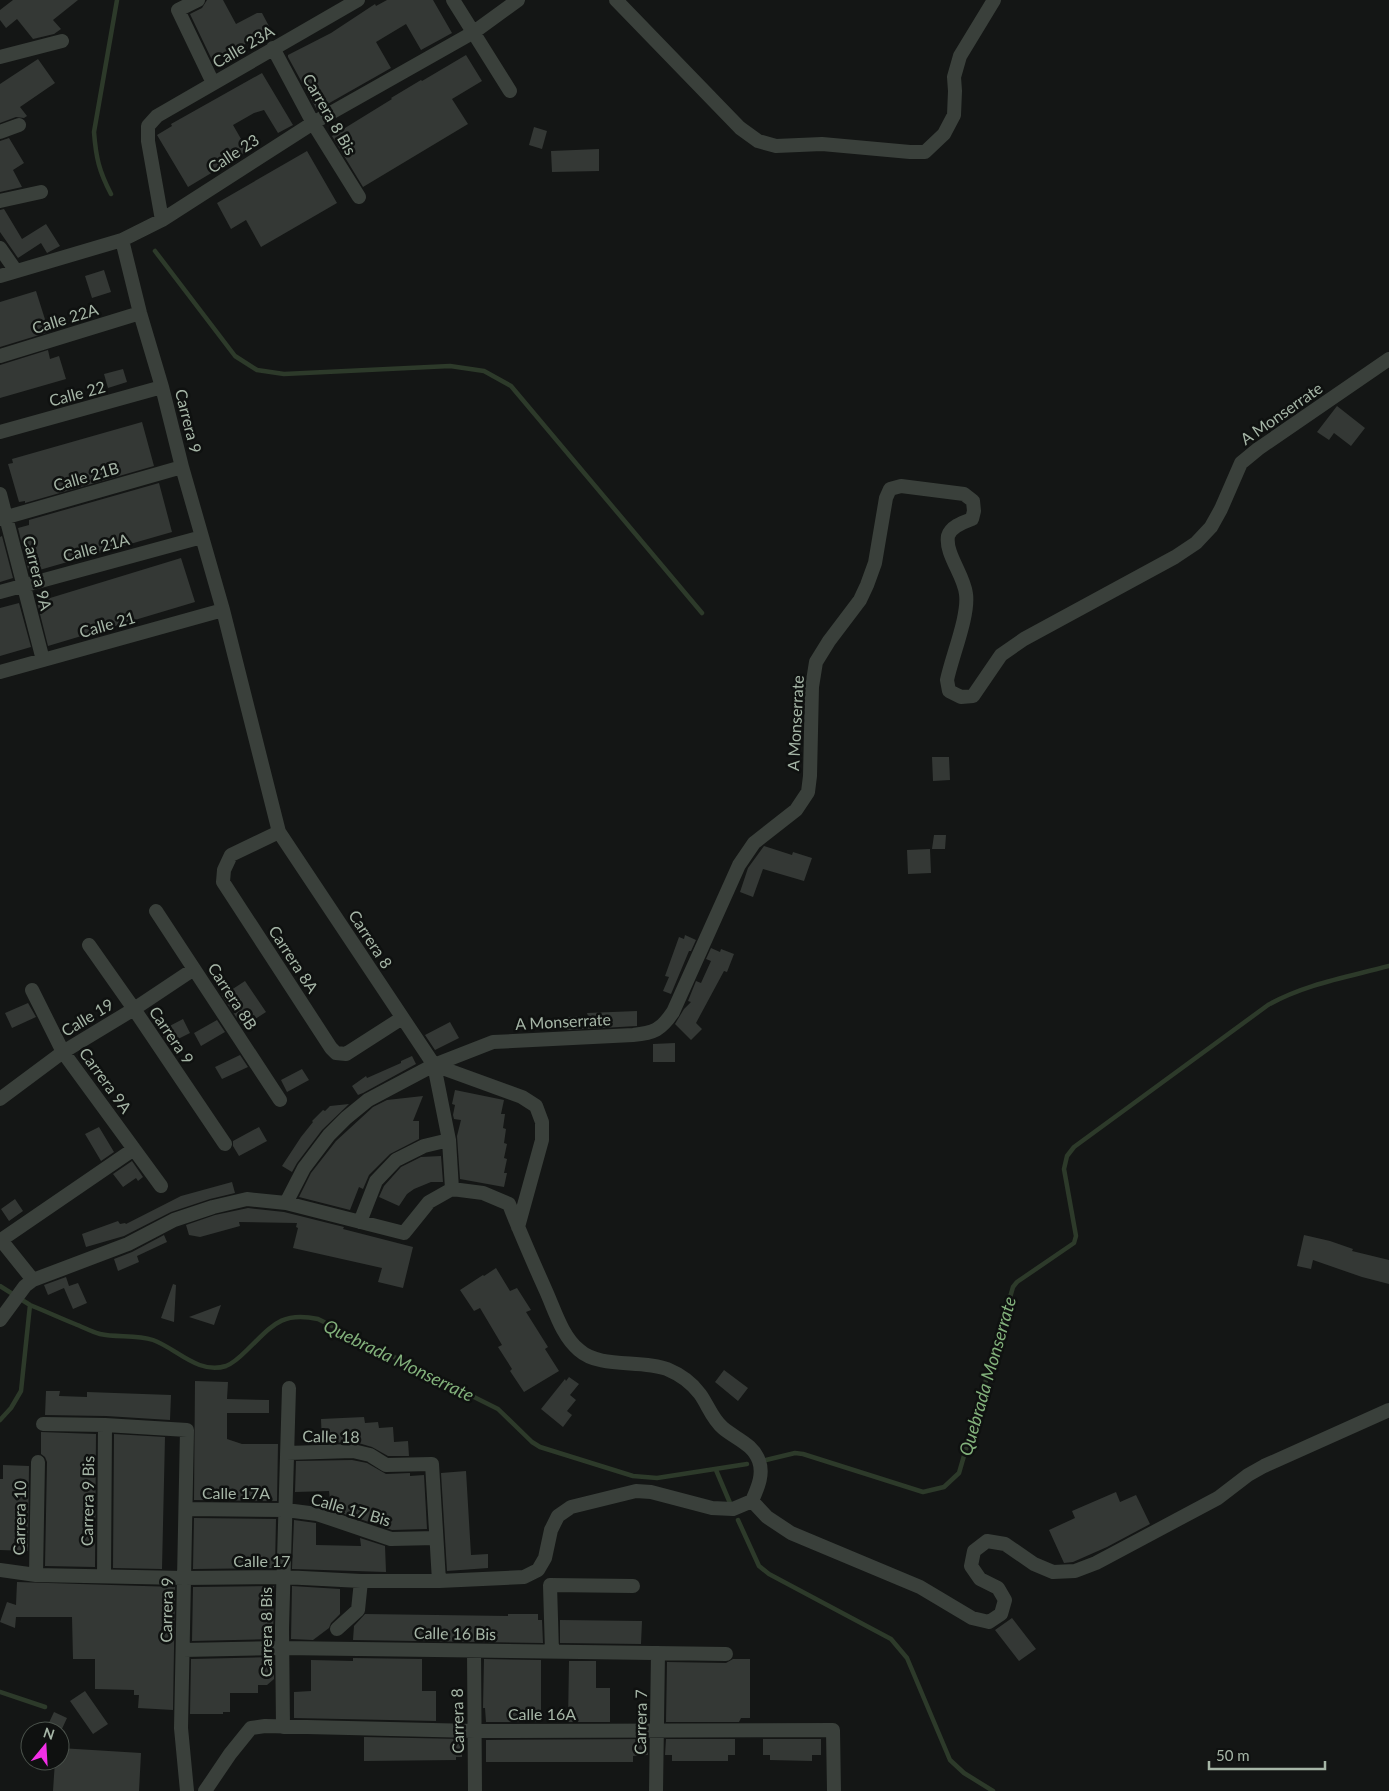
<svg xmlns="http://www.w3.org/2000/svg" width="1389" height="1791" font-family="Lato,sans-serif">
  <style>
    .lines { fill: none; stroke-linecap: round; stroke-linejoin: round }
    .stream { stroke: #2d3a2a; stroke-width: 4.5 }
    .building { fill: #343835 }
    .street { stroke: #3a403b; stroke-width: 14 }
    .labels { text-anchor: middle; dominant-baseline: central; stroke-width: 5; stroke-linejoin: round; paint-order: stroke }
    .street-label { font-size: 16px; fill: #a6b6a7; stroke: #0f1110 }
    .water-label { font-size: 18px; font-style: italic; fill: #83b27c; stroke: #0f1110 }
  </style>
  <rect width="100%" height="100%" fill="#141615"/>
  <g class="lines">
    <path class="stream" d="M111,194C99,171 96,158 94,132L117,0
      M155,251L235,356L257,370L284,374L450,366L484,371L511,386L702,613
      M0,1286L30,1305L21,1391L11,1408L0,1420
      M30,1305C45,1311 60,1318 75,1324C83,1327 92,1332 100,1334C117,1338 136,1334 153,1340C176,1348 198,1375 226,1366C234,1363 241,1356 247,1350C272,1326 281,1311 318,1319L498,1409L532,1442L540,1447L633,1476L657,1478L747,1464
      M766,1460L795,1453L803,1454L923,1492L944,1487L959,1473L1013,1287L1017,1282L1074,1243L1076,1236L1064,1169L1067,1156L1074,1147L1268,1005C1305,984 1348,977 1389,966
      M716,1470L730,1503
      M738,1520L759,1566L769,1574L891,1639L907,1658L950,1760L964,1773L993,1791
      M0,1692L45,1707"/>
  </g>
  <path class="building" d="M13,0H78L53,20L61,29L54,34L33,39L17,19L6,28L0,20V10Z
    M207,0H223L236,24L257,13H262L271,30L213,62L190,14L202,8Z
    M387,0H433L452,33L421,50L406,24L376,42L391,68L317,110L288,57V55L331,33L375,4L376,6Z
    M466,55L482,81L452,99L468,124L363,187L332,136L392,99L391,98L421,80L422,81Z
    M38,59L55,83L20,107L27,116L24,118L16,117L0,123V84Z
    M262,73L293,125L278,133L264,110L254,113L233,125L248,151L188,187L157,135L172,126L171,124Z
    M534,127L547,131L542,149L529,145Z
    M9,138L24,163L13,170L22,187L0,192V141Z
    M599,149V171L552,172L551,151Z
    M307,151L337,203L261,247L246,220L231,229L217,203Z
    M4,209L22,239L46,224L60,246L47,253L41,243L18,258L0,232V210Z
    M104,270L111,292L92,298L85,276Z
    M36,291L49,332L0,347V302Z
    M48,350L50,359L59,356L66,379L0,398V365Z
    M123,369L127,382L108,388L104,374Z
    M1337,406L1365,428L1351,446L1334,433L1329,440L1317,432Z
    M142,422L154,466L25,503V501L19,502L8,464L13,463L12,459Z
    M159,483L172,532L29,573L18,528L29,525V520Z
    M2,536L13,578L0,582V537Z
    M181,558L195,602L48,646L37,602Z
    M19,603L31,647L0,656V608Z
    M932,757H949L950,780L933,781Z
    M934,835H946L945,849H932Z
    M764,846L792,855L793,852L812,858L804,881L763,869L753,897L740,892L748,868Z
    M930,849L931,873L908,874L907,850Z
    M685,935L696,940L691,951H689L671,994L663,991L669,977L665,976L679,937L684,939Z
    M711,948L720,952L721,949L734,954L727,972L724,971L696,1023L702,1029L691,1040L675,1024L684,1009L691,1002L688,1001L696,981L701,983L711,961L706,959Z
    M245,981L266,1012L243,1027L222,996Z
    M28,1003L36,1017L12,1028L5,1013Z
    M637,1011V1026L567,1030V1017L588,1016L587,1013Z
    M183,1019L190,1033L168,1044L160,1031Z
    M217,1020L225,1032L201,1046L194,1033Z
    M450,1022L459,1038L435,1050L425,1035Z
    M675,1043V1062H653V1044Z
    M240,1055L248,1067L222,1079L215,1067Z
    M412,1056L416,1064L363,1093L358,1095L352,1086L366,1076L367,1078L401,1063V1061Z
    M302,1069L309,1080L287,1092L281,1080Z
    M455,1090L504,1100L501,1114H505L503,1128L506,1129L504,1143L507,1144L504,1158L507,1159L504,1173H507L504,1187L460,1179L457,1136L461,1120L454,1119L453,1115L455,1105L452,1104Z
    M423,1096L413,1121H419V1139L390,1154L369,1175L363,1189L359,1187L350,1210L299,1197L311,1173L336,1141L373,1107L387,1100Z
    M349,1104L322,1130L297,1163L292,1172L282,1166L301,1137L313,1122L312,1121L323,1110L325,1111L330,1106Z
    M99,1127L114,1152L101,1161L85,1134Z
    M259,1127L267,1141L239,1156L233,1146V1141Z
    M441,1156L443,1182H431L414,1189L407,1194L399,1206L379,1197L384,1186L401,1167L421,1157Z
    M132,1161L143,1177L138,1181L136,1178L123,1187L113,1174Z
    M232,1182L235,1193L210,1199L171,1212L124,1236L86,1247L82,1234L118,1221L120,1224L125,1223L126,1224L181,1196Z
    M15,1199L23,1211L9,1221L1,1209Z
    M248,1208L284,1212L344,1227L343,1229L413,1247L403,1288L378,1282L382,1268L293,1248L298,1228L296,1227L297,1223L239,1222L240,1226L200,1237L189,1235L186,1225L215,1215Z
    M164,1235L167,1242L137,1256L139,1262L118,1271L114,1259L132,1252Z
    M1304,1235L1330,1241L1353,1249L1352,1251L1389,1260V1284L1362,1277L1313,1260L1311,1269L1297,1266Z
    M496,1268L510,1291L517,1288L531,1310L526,1312L548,1347L545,1349L559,1371L524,1392L510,1371L512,1369L498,1347L502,1345L480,1308L474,1311L460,1290L483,1275L484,1276Z
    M66,1277L69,1286L78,1283L87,1303L73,1309L64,1288L48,1295L44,1285Z
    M173,1284L176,1285L174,1322L161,1318Z
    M221,1305L214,1325L189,1317Z
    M724,1370L748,1388L738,1401L715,1382Z
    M569,1377L579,1384L570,1395L576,1400L567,1411L572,1415L563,1427L541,1409L565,1379L566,1381Z
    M195,1381L228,1382L227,1399L269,1400V1413H227V1439L242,1444H278L277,1501L194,1500Z
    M46,1391H60L59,1396L87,1397V1392L171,1395L170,1420L106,1416L45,1415Z
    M364,1417L365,1423L378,1422L379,1428L393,1427L394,1442L408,1441L409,1456H388L372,1447L355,1442L322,1443L321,1419Z
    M41,1432L96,1434L95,1567L45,1566L47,1462L45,1457L41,1454Z
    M114,1434L165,1437L162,1569L113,1568Z
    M352,1460L367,1463L386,1474L410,1473V1476L424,1475L427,1529L392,1530L360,1519L359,1517L355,1518L331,1509L329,1491L295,1492L296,1461Z
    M3,1465L29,1466L28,1551L0,1550V1479H3Z
    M466,1471L471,1555L488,1554V1568L447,1571L441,1473Z
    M1116,1492L1120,1502L1136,1495L1150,1524L1107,1547L1073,1562L1064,1563L1049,1530L1075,1518L1072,1511Z
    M194,1518L276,1519L275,1568L193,1569Z
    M294,1520L316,1523V1545L361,1546L360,1538L385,1546L386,1572L292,1569Z
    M17,1582L175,1587L173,1710L138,1708L139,1695H134V1690L95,1689V1659H73L72,1617H16L15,1628L0,1622L7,1602L16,1605Z
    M274,1586L273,1639L192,1641L193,1587Z
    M292,1586L340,1589V1614L331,1623L329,1628L313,1640L291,1639Z
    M365,1614L508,1616V1614H538V1620H542L543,1643L353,1640L354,1626Z
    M1012,1618L1036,1649L1019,1661L995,1630Z
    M560,1620L642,1621L641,1644L560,1643Z
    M274,1657V1679L267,1685H258V1693H230V1712H223V1714H190L191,1659Z
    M353,1658L422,1659V1691H436V1721L294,1718V1692L311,1691V1660L353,1661Z
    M484,1659L541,1660V1722H486L485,1708H483Z
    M733,1659H750V1718H741L739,1722H666L667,1662L726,1663Z
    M569,1661H596V1688H610V1722H568Z
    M85,1691L108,1724L93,1734L70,1701Z
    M54,1712L67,1718L61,1731H45Z
    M364,1737L462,1739V1757H456V1760L364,1761Z
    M648,1739V1755L633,1756V1762H486V1740Z
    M666,1739H735V1755H728V1761H672V1755H665Z
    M763,1739H821V1755H812V1761L770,1760V1755H763Z
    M60,1748L141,1753L139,1791H53L55,1761H60Z"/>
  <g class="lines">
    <path class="street" d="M198,0L178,10L213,83
      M453,0L510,91
      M616,0L740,128L758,141L776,146L822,144L910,152H925L944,134L954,115L955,91L954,77L960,56L994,0
      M273,48L313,123L359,197
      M0,57L62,41
      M0,132L19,125
      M0,201L41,192
      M162,220L148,141V126L157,116L358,0
      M122,240L140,313L162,387L182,467L223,610L279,832L434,1065L449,1140L452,1189
      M0,248L16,271
      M0,276L122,240L162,220L313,123L474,32L518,0
      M0,356L140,313
      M0,432L162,387
      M0,494L43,660
      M0,519L182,467
      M0,592L202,537
      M0,672L223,610
      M279,832L231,855L224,870L223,882L331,1048L336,1053L346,1054L402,1018
      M156,911L280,1100
      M89,945L134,1009L225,1144
      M32,990L63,1052L161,1186
      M434,1065L522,1097L536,1106L542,1122V1140L518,1227
      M0,1099L63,1052L134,1009L194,969
      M286,1203L304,1168L329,1135L346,1118L368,1100L434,1065L493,1042L633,1035C654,1033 661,1030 673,1012L739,865L754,843L796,810L808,792L810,776L812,687L816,662L829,641L860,600L867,585L875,563L886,498L890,489L901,486L964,494L973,501L974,511L972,519C964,522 951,526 948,536C945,554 964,575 966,594C969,616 952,656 947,680L949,691L961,697L973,696L1001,655L1024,639L1175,557L1196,543L1211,527L1221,509L1241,463L1258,449L1389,359
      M360,1222L376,1181L396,1160L424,1146L449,1140
      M33,1280L1,1240L134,1149
      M0,1320L25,1286L33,1280L128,1244L174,1220L213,1207L247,1199L286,1203L404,1233L429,1202L452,1189L483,1193L509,1204C520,1233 533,1262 546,1291C555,1311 562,1336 579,1350C600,1369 640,1359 667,1369C679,1374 692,1383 700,1394C708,1405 712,1419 723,1428C736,1439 753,1444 759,1461C764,1475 757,1489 752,1501L733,1509L712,1508L651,1492L636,1491L571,1507L558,1516L551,1530L545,1558L538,1570L524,1577L439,1581H361L283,1577L184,1578L36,1575L0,1570
      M43,1424L105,1425L187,1430L181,1728L187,1791
      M287,1453L353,1451L370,1455L386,1465L432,1464L439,1581
      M752,1501L767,1517L791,1533L920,1587L972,1618L989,1622L1001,1614L1005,1600L998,1588L980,1579L971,1566L974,1551L987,1541L1005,1544L1034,1564L1053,1572L1075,1571L1096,1563L1218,1498L1248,1475L1264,1466L1389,1410
      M186,1509L286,1510L317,1514L391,1539L436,1538
      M36,1575L38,1462
      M104,1576L105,1425
      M337,1629L358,1610L361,1581
      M183,1650L282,1648L726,1654
      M474,1651L475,1791
      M552,1652L550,1585L633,1586
      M283,1727L282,1628L289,1388
      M205,1791L230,1754L251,1728L265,1726L474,1731L833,1730L834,1791
      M656,1791L658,1653"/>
  </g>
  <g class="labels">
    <g class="street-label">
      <text transform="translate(243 46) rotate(-30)">Calle 23A</text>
      <text transform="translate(330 114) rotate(60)">Carrera 8 Bis</text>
      <text transform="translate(233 153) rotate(-33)">Calle 23</text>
      <text transform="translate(65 318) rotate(-17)">Calle 22A</text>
      <text transform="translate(77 393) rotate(-15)">Calle 22</text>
      <text transform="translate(1281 413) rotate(-35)">A Monserrate</text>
      <text transform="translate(189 421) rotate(76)">Carrera 9</text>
      <text transform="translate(86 476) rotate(-16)">Calle 21B</text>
      <text transform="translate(96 547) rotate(-15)">Calle 21A</text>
      <text transform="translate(38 573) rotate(76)">Carrera 9A</text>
      <text transform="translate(107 624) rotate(-16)">Calle 21</text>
      <text transform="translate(795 723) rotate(-87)">A Monserrate</text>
      <text transform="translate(371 939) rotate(57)">Carrera 8</text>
      <text transform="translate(294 959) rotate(57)">Carrera 8A</text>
      <text transform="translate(233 996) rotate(57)">Carrera 8B</text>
      <text transform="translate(87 1017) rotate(-31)">Calle 19</text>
      <text transform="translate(563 1021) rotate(-3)">A Monserrate</text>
      <text transform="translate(172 1035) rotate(56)">Carrera 9</text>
      <text transform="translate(106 1080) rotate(54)">Carrera 9A</text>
      <text transform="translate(331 1436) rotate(1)">Calle 18</text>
      <text x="236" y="1492">Calle 17A</text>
      <text transform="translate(87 1501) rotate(-89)">Carrera 9 Bis</text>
      <text transform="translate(351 1509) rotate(16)">Calle 17 Bis</text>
      <text transform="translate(19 1518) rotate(-89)">Carrera 10</text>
      <text x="262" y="1560">Calle 17</text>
      <text transform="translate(166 1610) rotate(-89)">Carrera 9</text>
      <text transform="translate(265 1632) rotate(-90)">Carrera 8 Bis</text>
      <text transform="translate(455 1633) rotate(1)">Calle 16 Bis</text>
      <text x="542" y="1713">Calle 16A</text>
      <text transform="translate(457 1721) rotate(-91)">Carrera 8</text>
      <text transform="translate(640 1722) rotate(-89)">Carrera 7</text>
    </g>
    <g class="water-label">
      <text transform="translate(399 1360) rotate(26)">Quebrada Monserrate</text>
      <text transform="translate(987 1376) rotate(-74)">Quebrada Monserrate</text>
    </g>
  </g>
  <g transform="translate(45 1746) rotate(18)"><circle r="24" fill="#0f1110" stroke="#4b534c"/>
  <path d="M0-4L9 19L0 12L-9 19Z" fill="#f32fe7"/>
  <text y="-8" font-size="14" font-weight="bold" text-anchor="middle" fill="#a6b6a7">N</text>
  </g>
  <path d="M1209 1761v8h116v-8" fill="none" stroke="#a6b6a7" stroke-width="2.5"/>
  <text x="1216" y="1761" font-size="15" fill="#a6b6a7" stroke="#0f1110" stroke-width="4" paint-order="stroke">50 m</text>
</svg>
